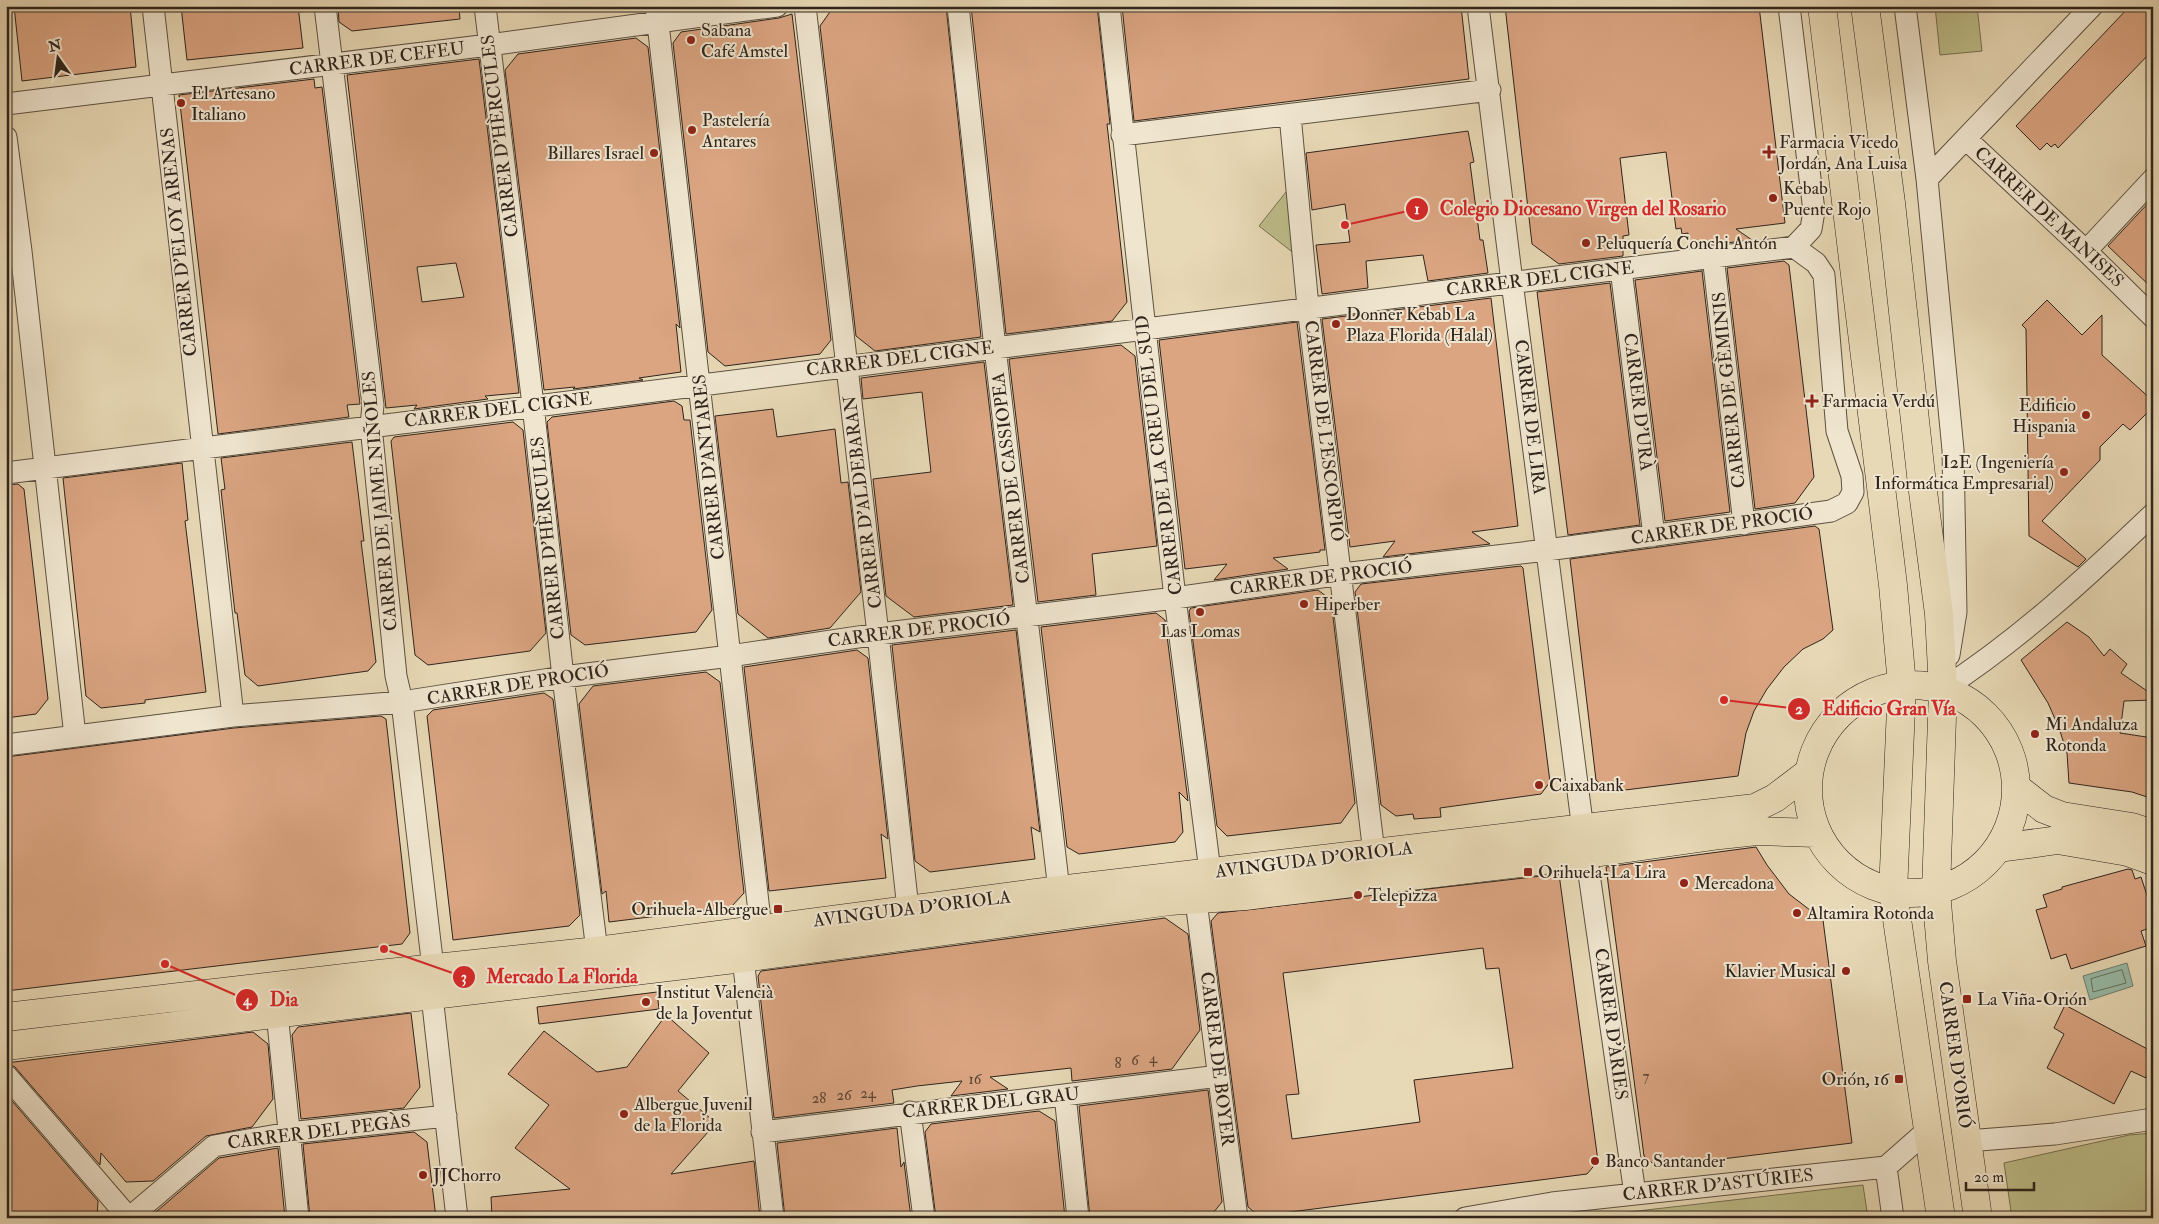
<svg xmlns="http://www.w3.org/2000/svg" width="2159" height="1224" font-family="'IM FELL Double Pica',serif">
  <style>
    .green { fill: #bdbd89; stroke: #767052 }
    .water { fill: #98bba8; stroke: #6e7f70 }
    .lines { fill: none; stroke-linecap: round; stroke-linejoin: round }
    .shore { stroke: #637062; stroke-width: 1 }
    .building { fill: #dba582; stroke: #2e241c; fill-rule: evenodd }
    .street-casing { stroke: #5c5142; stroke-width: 23 }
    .primary-casing { stroke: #2e241c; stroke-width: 29 }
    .street { stroke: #f0e6d0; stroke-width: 21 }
    .primary { stroke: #e8d9b6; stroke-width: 28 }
    .poi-dot { fill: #8f2418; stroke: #f0e6d0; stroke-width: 2 }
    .labels { text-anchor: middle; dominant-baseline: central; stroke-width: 4; stroke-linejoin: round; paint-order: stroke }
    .number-label { font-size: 15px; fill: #594436 }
    .poi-label { font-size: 18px; fill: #2e241c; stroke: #f0e6d0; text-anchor: start }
    .street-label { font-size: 18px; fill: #2e241c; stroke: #f0e6d0 }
    .leader { fill: none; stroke: #d62828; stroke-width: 2 }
    .callout-dot { fill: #d62828; stroke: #f0e6d0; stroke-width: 2 }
    .mark-label { font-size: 15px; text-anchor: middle; font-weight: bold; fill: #fff }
    .callout-label { font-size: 19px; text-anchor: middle; font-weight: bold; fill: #d62828; stroke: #f0e6d0; stroke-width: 4; stroke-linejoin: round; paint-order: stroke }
  </style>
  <rect width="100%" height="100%" fill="#e8d9b6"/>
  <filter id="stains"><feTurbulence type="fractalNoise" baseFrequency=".004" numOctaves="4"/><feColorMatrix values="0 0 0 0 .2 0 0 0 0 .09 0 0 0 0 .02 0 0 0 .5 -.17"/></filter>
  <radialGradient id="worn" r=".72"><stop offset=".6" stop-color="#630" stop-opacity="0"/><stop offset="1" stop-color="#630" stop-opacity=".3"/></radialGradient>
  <path class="green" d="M1935,6H1977L1982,51L1940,55Z
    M1290,187L1300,258L1259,226Z
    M2153,1133V1218H2012L2004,1163L2129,1135Z
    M1863,1185L1868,1218H1577Z"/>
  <path class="water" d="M2127,963L2133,986L2090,1000L2083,976Z"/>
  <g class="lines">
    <path class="shore" d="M2122,970L2126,983L2093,992L2091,979Z"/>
  </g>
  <path class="building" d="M14,6H130L136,67L22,81Z
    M181,6H298L303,48L187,60Z
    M338,6H459L460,19L352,31L339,22Z
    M857,6H946L981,337L875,351L856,336L820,26L832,9Z
    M971,6H1097L1110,124H1107L1127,302L1112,321L1006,334Z
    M1122,6H1461L1469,79L1134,121Z
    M1505,6H1759L1785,223L1736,229L1752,240L1691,247L1688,233L1682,234L1681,228L1676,229L1666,152L1620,158L1629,235L1623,236V256L1559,264L1532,244Z
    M2130,6H2153V50L2058,148L2055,144L2051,147L2047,143L2040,150L2016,126Z
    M792,14L831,340L820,354L725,366L708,352L673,43L681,32L779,18Z
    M636,38L648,47L680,328L676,324L681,372L639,378L643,380L573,389L575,387L544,390L505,70L518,54Z
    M479,59L519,393L485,396L488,399L414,409L417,405L386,408L347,75ZM456,263L464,297L422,302L417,267Z
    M314,79L315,88L322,87L360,404L347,405L349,417L218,434L179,95Z
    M1468,131L1474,162L1470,163L1480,240H1483L1488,273L1428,281L1423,255L1366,261L1368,288L1322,294L1316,245L1350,242L1345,204L1312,210L1306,153Z
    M2153,198V289L2108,246Z
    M1784,261L1789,265L1814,477L1795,503L1755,509L1727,268Z
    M1702,271L1730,512L1665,521L1635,280Z
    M1610,283L1640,525L1568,535L1537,292Z
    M1491,298L1518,526L1472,532L1490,544L1383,557L1395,541L1350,547L1322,319Z
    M2047,300L2082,335L2102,315V355L2153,401V407L2130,430L2123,424L2100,447V460L2042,521L2086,559L2078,567L2029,536L2026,329L2022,325Z
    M1297,322L1325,550H1320V552L1273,558L1288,569L1214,580L1227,564L1185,569L1159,340Z
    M1121,345L1135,356L1157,546L1092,554L1096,595L1038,602L1009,359Z
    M984,362L1013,605L914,617L886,596L873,479L931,472L922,392L863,399L861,378Z
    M674,401L682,406L684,420H690L712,610L696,632L585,645L571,635L547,422L552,417Z
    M773,409L777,437L835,429L841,483L848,482L861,592L830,628L768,638L738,614L715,416Z
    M513,422L523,430L546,633L530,651L428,665L415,655L391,441L394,437Z
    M352,442L364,541H361L376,662L368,671L258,686L245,675L237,613H235L221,490L225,489L221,458Z
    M182,463L188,520L185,521L206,692L145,700V703L101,708L86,696L63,478Z
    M18,484L24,489L48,699L36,714L6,718V485Z
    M1815,526L1819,529L1833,630L1823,639L1803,649L1784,667L1767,689L1754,711L1746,733L1738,776L1609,792L1596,780L1570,559Z
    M1521,566L1523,568L1550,782L1541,794L1440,808L1441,817L1414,819L1413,814L1396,816L1381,805L1355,592L1361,584Z
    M1318,590L1331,600L1355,803L1341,823L1227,836L1217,826L1189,611L1191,608Z
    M1156,613L1165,620L1188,801L1179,792L1183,832L1175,842L1079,854L1067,847L1041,627Z
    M2067,622L2089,637L2104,656L2110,649L2127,664L2121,673L2153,695V700L2124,701L2120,733L2153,738V799L2132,792L2069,783L2067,753L2059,728L2048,703L2021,660Z
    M1016,630L1040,832L1031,827L1035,859L930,872L915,861L892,645Z
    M857,650L868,658L888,839L881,834L886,878L769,891L744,667Z
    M706,672L720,682L744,893L731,907L609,922L606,891L602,894L579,704L593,686Z
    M544,693L553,699L580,915L569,926L453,940L427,716L433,710Z
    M381,716L386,719L410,933L402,944L6,991V757L234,728Z
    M1756,847L1767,865L1789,894L1823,920L1852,1143L1657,1167L1644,1156L1606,867Z
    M2128,869L2132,870L2135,879L2141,877L2153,914V927L2141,931L2146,946L2071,969L2066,954L2051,959L2036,910L2047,907L2043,895L2062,889V887Z
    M1559,874L1598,1161L1587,1174L1259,1216L1248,1207L1211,921L1218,913ZM1483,948L1486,969L1499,968L1513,1068L1414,1080L1420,1122L1292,1139L1286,1095L1299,1094L1283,973Z
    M1165,918L1188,934L1200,1030L1172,1069L1072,1081L1071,1068L990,1077L1008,1089L951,1096L962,1081L917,1086L892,1090L894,1103L774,1118L758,976L761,971Z
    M657,992L659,1009L539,1024L537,1007Z
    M2065,1005L2153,1052V1064L2146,1078L2131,1071L2114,1104L2047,1068L2064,1034L2054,1028Z
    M411,1013L420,1087L404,1108L301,1119L292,1035L298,1027Z
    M666,1015L709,1053L678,1091L716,1123L671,1174L754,1161L760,1218H492L491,1197L570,1189L515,1148L549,1105L508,1074L544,1031L597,1072L627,1067Z
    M253,1032L268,1044L273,1099L252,1127L206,1136L153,1181L126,1182L101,1153L100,1165L15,1067L6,1063Z
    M1208,1090L1222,1202L1209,1218H1090L1079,1106Z
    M6,1094L98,1201L97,1218H6Z
    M1039,1111L1055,1121L1065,1218H936L925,1132L931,1124Z
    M897,1128L901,1167L904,1162L911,1218H785L777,1143Z
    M414,1132L427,1142L436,1218H310L303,1144Z
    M278,1148L285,1218H149L219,1158Z"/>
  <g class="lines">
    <defs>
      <path id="street" d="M153,6L233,716
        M325,6L373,405L371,426L396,676L402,702L433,968L432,996L457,1218
        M485,6L533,405L563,677L597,951
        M656,6L761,929
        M805,6L878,634L908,909
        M958,6L995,348L1059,890
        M1109,6L1175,598L1210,871L1196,901L1237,1218
        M1478,6L1512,282L1586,853L1635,1194
        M1789,6L1814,211L1811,229L1794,247
        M1905,6L1927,179L1953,450L1956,612L1949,655
        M6,104L489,45L777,6
        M1290,115L1308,307L1374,853
        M1122,135L1490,90
        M6,137L21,251L75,736
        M1966,139L2086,251L2153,317
        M1927,179L2092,6
        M2086,251L2153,179
        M1713,256L1744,524
        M1621,269L1654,536
        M6,473L1794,247
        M1943,689C2020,639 2087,577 2153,514
        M6,745L233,716L402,702L563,677L730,656L878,634L1175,598L1342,574L1547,550L1831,511L1847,503L1853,492L1852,476L1837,431L1824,275L1816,263L1794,247
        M743,958L773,1218
        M277,1013L298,1218
        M6,1075L129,1218
        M1065,1095L1078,1218
        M910,1112L924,1218
        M762,1132L1219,1076
        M1967,1141L2055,1134L2153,1119
        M1886,1167L1893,1218
        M129,1218L214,1146L289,1133L446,1116
        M1465,1218L1552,1203L1886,1167L1928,1130"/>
      <path id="primary" d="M1822,6L1893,585L1902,685L1893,892L1941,1218
        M1865,6L1891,203L1922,484L1939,614L1943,689L1936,891L1942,961L1978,1218
        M1808 789a104 104 0 1 1 208 0a104 104 0 1 1-208 0Z
        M2017,788L2044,809L2062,816L2132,827L2153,834
        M1999,848L2058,840L2128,852L2153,861
        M6,1017L379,974L597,951L1059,890L1755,808L1775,798L1808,773
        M6,1046L743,958L1170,901L1245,896L1538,861L1720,835L1757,831L1816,833"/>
    </defs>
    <use href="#street" class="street-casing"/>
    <use href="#primary" class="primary-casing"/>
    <use href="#street" class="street"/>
    <use href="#primary" class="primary"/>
  </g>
  <g class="poi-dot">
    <circle cx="691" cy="40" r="5"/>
    <circle cx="181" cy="103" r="5"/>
    <circle cx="692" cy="130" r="5"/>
    <path d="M1766.5 144.5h5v5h5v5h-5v5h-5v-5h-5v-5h5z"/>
    <circle cx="654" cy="153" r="5"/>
    <circle cx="1773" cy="198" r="5"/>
    <circle cx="1586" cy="243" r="5"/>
    <circle cx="1336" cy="324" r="5"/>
    <path d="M1809.5 393.5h5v5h5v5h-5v5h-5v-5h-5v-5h5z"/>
    <circle cx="2086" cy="415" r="5"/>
    <circle cx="2064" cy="472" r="5"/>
    <circle cx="1304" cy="604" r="5"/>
    <circle cx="1200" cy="612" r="5"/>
    <circle cx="2035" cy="734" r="5"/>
    <circle cx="1539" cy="785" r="5"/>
    <rect x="1523" y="867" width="10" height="10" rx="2.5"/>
    <circle cx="1684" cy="883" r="5"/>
    <circle cx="1358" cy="895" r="5"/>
    <rect x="773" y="904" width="10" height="10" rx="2.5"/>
    <circle cx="1797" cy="913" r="5"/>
    <circle cx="1846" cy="971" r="5"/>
    <rect x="1962" y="994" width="10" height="10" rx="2.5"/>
    <circle cx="646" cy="1002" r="5"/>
    <rect x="1894" y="1074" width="10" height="10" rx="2.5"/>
    <circle cx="624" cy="1114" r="5"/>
    <circle cx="1595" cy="1161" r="5"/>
    <circle cx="423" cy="1175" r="5"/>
  </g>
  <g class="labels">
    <g class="number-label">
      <text x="1153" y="1058">4</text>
      <text x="1135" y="1060">6</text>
      <text x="1118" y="1063">8</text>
      <text x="1646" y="1076">7</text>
      <text x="975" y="1079">16</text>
      <text x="868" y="1093">24</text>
      <text x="844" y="1095">26</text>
      <text x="819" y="1098">28</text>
    </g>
    <g class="poi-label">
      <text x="701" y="30">Sabana<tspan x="701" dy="21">Café Amstel</tspan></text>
      <text x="191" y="93">El Artesano<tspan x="191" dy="21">Italiano</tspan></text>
      <text x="702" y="120">Pastelería<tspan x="702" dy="21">Antares</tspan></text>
      <text x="1779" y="142">Farmacia Vicedo<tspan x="1779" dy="21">Jordán, Ana Luisa</tspan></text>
      <text x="644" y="153" text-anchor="end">Billares Israel</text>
      <text x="1783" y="188">Kebab<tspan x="1783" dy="21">Puente Rojo</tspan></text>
      <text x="1596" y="243">Peluquería Conchi Antón</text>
      <text x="1346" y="314">Donner Kebab La<tspan x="1346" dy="21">Plaza Florida (Halal)</tspan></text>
      <text x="1822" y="401">Farmacia Verdú</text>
      <text x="2076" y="405" text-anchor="end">Edificio<tspan x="2076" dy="21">Hispania</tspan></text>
      <text x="2054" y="462" text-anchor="end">I2E (Ingeniería<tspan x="2054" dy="21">Informática Empresarial)</tspan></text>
      <text x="1314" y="604">Hiperber</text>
      <text x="1200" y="631" text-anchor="middle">Las Lomas</text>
      <text x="2045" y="724">Mi Andaluza<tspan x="2045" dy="21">Rotonda</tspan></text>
      <text x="1549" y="785">Caixabank</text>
      <text x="1538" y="872">Orihuela-La Lira</text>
      <text x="1694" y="883">Mercadona</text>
      <text x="1368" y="895">Telepizza</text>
      <text x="768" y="909" text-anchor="end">Orihuela-Albergue</text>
      <text x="1807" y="913">Altamira Rotonda</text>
      <text x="1836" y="971" text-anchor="end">Klavier Musical</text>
      <text x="656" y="992">Institut Valencià<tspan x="656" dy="21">de la Joventut</tspan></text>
      <text x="1977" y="999">La Viña-Orión</text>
      <text x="1889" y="1079" text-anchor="end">Orión, 16</text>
      <text x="634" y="1104">Albergue Juvenil<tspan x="634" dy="21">de la Florida</tspan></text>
      <text x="1605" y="1161">Banco Santander</text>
      <text x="433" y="1175">JJChorro</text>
    </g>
    <g class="street-label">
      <text transform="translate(377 59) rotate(-7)">CARRER DE CEFEU</text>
      <text transform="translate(500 136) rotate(-97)">CARRER D'HÈRCULES</text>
      <text transform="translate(2049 217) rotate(43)">CARRER DE MANISES</text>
      <text transform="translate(179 242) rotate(-96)">CARRER D'ELOY ARENAS</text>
      <text transform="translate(1540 279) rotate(-7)">CARRER DEL CIGNE</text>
      <text transform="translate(900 359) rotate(-7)">CARRER DEL CIGNE</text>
      <text transform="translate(1729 390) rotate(-96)">CARRER DE GÈMINIS</text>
      <text transform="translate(1638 402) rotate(83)">CARRER D'URÀ</text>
      <text transform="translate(498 410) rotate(-7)">CARRER DEL CIGNE</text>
      <text transform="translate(1530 417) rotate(83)">CARRER DE LIRA</text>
      <text transform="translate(1324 431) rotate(83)">CARRER DE L'ESCORPIÓ</text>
      <text transform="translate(1159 455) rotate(-97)">CARRER DE LA CREU DEL SUD</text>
      <text transform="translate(709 467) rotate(-96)">CARRER D'ANTARES</text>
      <text transform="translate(1011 478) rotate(-97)">CARRER DE CASSIOPEA</text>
      <text transform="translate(380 501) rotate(-95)">CARRER DE JAIME NIÑOLES</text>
      <text transform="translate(863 502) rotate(-97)">CARRER D'ALDEBARAN</text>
      <text transform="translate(1722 526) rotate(-8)">CARRER DE PROCIÓ</text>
      <text transform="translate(548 538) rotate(-96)">CARRER D'HÈRCULES</text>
      <text transform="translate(1321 578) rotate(-7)">CARRER DE PROCIÓ</text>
      <text transform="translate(919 630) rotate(-7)">CARRER DE PROCIÓ</text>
      <text transform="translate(518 685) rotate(-9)">CARRER DE PROCIÓ</text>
      <text transform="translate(1314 860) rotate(-7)">AVINGUDA D'ORIOLA</text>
      <text transform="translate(912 909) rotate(-7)">AVINGUDA D'ORIOLA</text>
      <text transform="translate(1611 1024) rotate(82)">CARRER D'ÀRIES</text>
      <text transform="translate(1955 1055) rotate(82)">CARRER D'ORIÓ</text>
      <text transform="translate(1217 1059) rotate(83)">CARRER DE BOYER</text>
      <text transform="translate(991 1103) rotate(-6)">CARRER DEL GRAU</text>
      <text transform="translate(319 1132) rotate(-7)">CARRER DEL PEGÀS</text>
      <text transform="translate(1718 1185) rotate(-6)">CARRER D'ASTÚRIES</text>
    </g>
  </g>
  <path class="leader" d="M1345 225L1417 209M1724 700L1799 709M384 949L464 977M165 964L247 1000"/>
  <g class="callout-dot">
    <circle cx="1345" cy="225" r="5"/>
    <circle cx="1724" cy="700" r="5"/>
    <circle cx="384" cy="949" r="5"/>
    <circle cx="165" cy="964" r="5"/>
    <circle cx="1417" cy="209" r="12"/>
    <circle cx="1799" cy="709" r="12"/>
    <circle cx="464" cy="977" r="12"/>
    <circle cx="247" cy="1000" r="12"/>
  </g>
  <g class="mark-label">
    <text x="1417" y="214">1</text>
    <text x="1799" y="714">2</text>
    <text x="464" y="982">3</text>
    <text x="247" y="1005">4</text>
  </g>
  <g class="callout-label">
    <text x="1583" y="215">Colegio Diocesano Virgen del Rosario</text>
    <text x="1889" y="715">Edificio Gran Vía</text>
    <text x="562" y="983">Mercado La Florida</text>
    <text x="284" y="1006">Dia</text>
  </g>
  <rect width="2159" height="1224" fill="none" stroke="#e8d9b6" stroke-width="25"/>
  <rect x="8" y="8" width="2144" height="1209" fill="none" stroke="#2e241c" stroke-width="2.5"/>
  <rect x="12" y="12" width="2134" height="1199" fill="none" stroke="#2e241c"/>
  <g transform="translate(58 58) rotate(346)" stroke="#f0e6d0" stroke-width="4" paint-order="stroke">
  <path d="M0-4L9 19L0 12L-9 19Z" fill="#2e241c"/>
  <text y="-8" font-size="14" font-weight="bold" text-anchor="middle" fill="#2e241c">N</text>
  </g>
  <path d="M1966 1182v8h68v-8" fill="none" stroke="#2e241c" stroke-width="2.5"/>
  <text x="1974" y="1182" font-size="15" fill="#2e241c" stroke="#f0e6d0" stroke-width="4" paint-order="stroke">20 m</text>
  <rect width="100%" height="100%" filter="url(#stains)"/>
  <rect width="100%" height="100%" fill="url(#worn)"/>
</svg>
